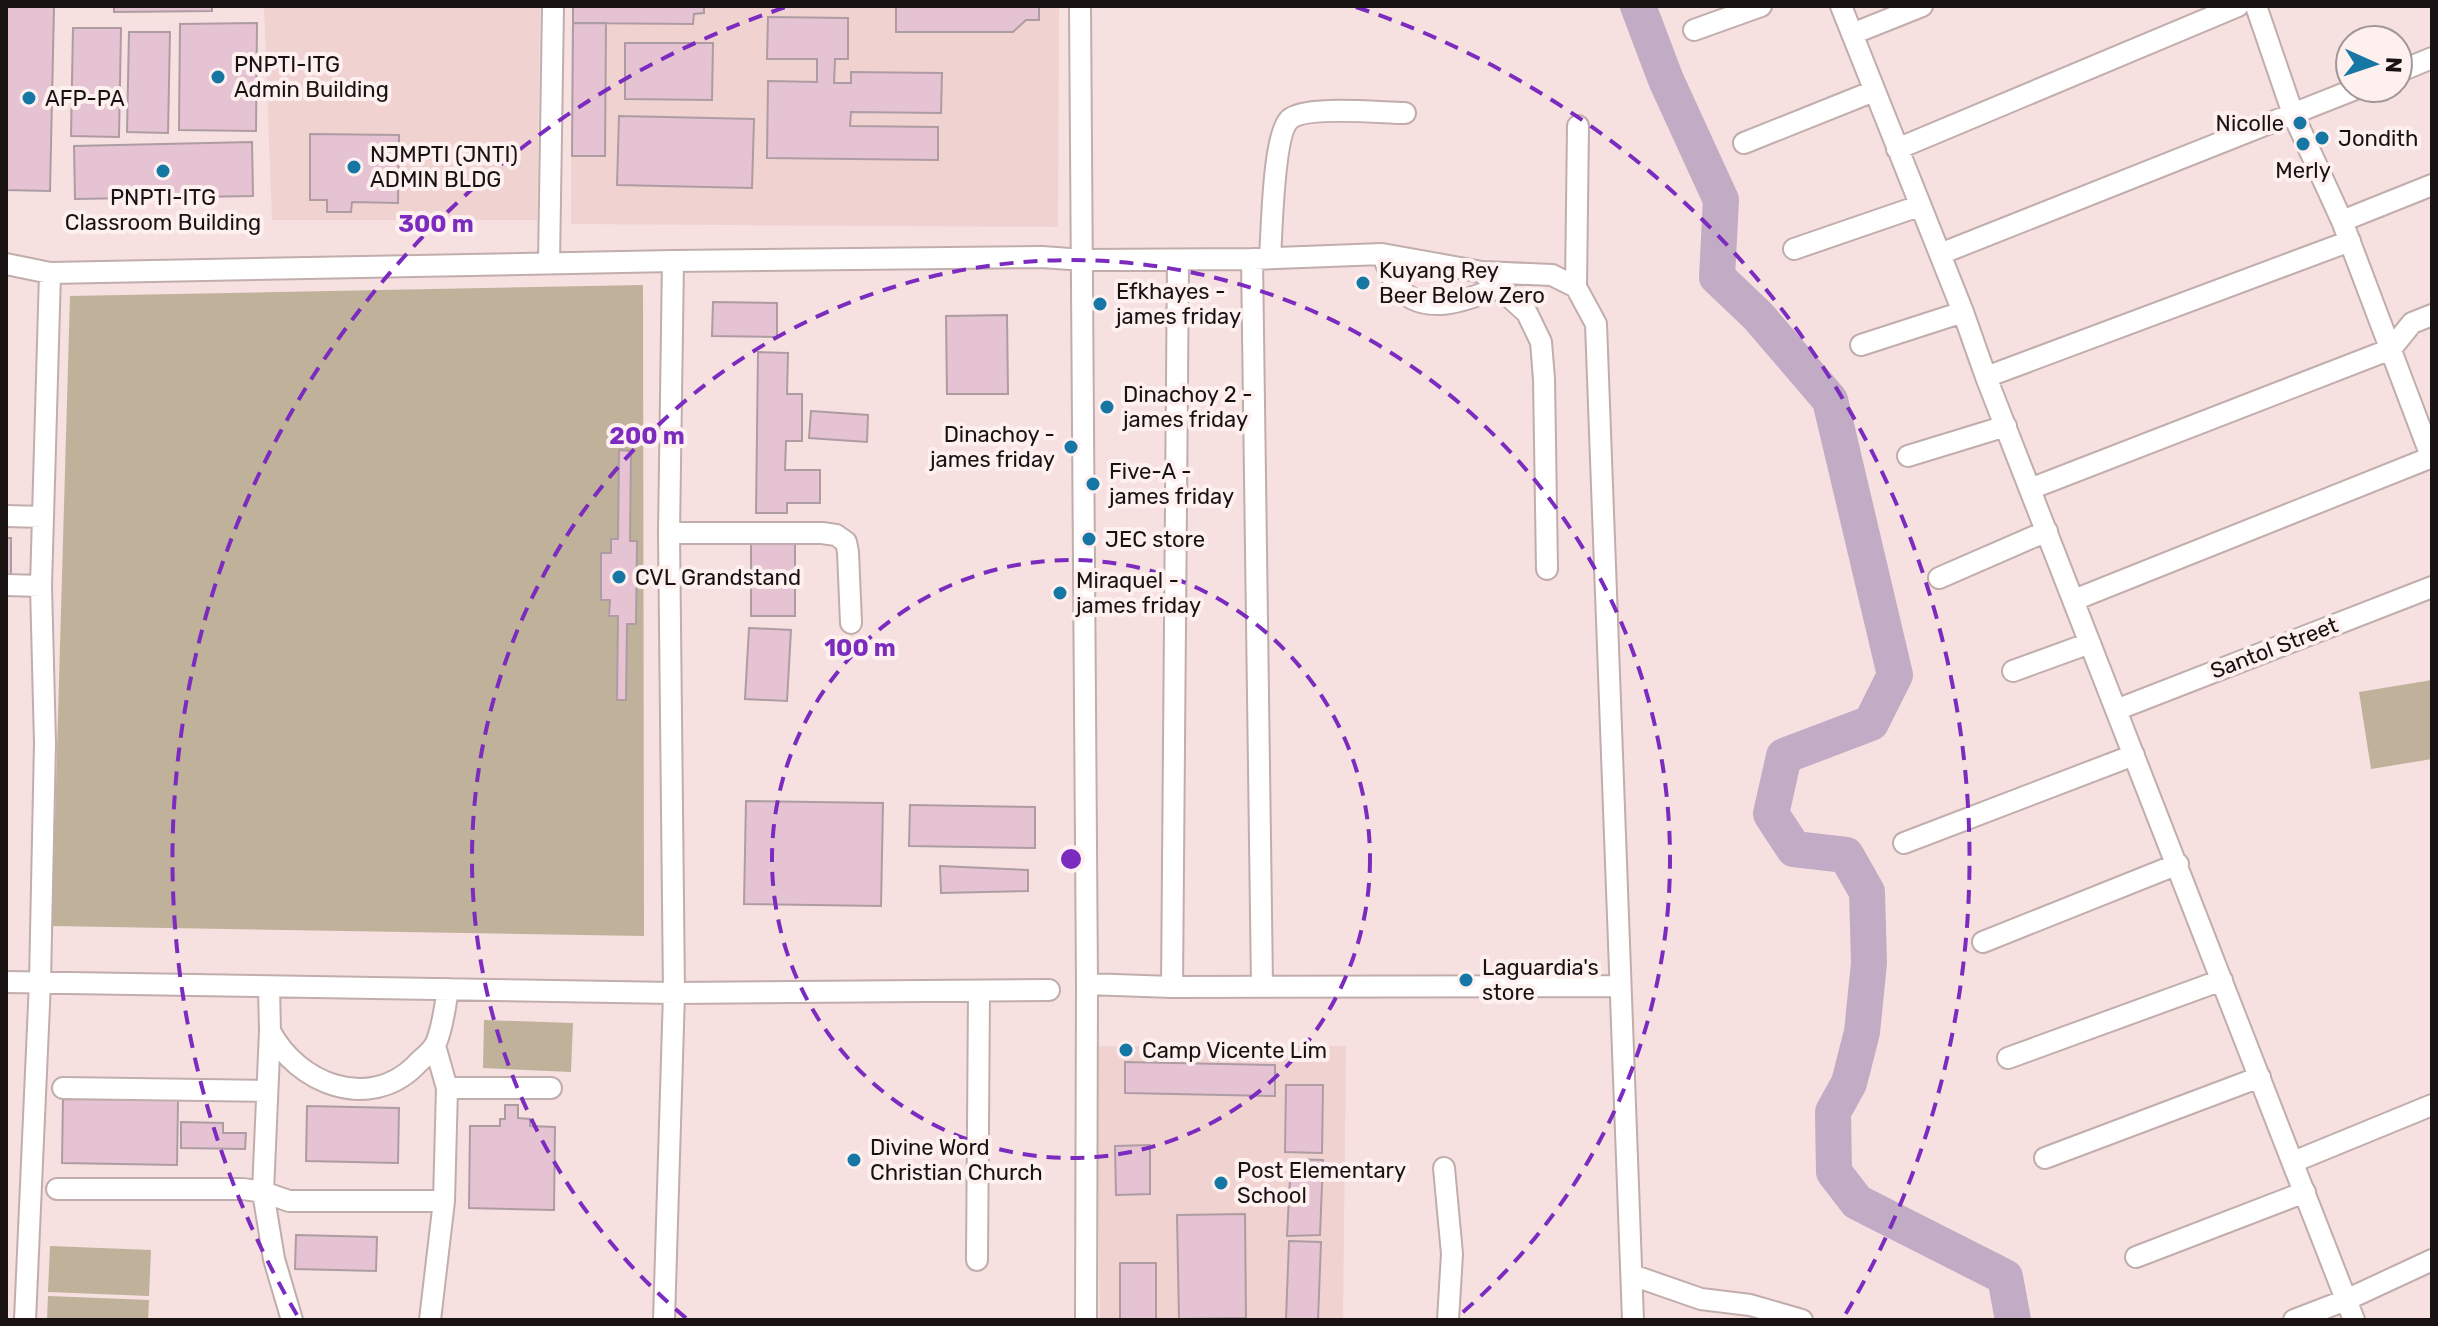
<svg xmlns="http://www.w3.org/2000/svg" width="2438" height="1326" font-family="Rubik,sans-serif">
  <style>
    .built { fill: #f0d2d1 }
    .green { fill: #c0b19a }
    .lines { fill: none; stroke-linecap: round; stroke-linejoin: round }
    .river { stroke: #c2abc5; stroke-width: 36 }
    .building { fill: #e6c3d2; stroke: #ae9ca3; stroke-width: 2 }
    .minor-casing { stroke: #c1adac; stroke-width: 24 }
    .minor { stroke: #fff; stroke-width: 20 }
    .ring { fill: none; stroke: #7b2cbf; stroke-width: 4; stroke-dasharray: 14 10 }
    .poi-dot { fill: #1777a4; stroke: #fdf0ef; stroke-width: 3 }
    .labels { text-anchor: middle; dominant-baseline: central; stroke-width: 8; stroke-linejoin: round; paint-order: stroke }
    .poi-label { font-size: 22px; fill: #191212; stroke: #fdf0ef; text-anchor: start }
    .street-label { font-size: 22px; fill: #191212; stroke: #fdf0ef }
    .centre { fill: #7b2cbf; stroke: #fdf0ef; stroke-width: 4 }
    .ring-label { font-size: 24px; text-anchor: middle; font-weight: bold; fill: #7b2cbf; stroke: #fdf0ef; stroke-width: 8; stroke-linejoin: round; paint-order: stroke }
  </style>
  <rect width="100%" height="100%" fill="#f6e0e0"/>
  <path class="built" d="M264,6H540L537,220H272Z
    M572,6H1059L1058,227L571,224Z
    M1096,1046H1346L1343,1320H1100Z"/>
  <path class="green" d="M643,285L644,936L52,926L70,296Z
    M2432,680V759L2371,769L2359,692Z
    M484,1020L573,1023L571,1072L483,1068Z
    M50,1246L151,1250L149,1296L48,1292Z
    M48,1296L149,1300L148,1320H47Z"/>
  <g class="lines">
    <path class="river" d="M1638,6L1666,80L1721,200L1717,277L1758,316L1830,400L1895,675L1871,723L1784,756L1771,814L1794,849L1846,855L1867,892L1869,963L1862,1032L1849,1083L1833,1112L1834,1172L1857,1202L2005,1277L2013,1320"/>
  </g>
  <path class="building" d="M6,6H54L50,191L6,190Z
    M114,6H212V11L114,12Z
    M573,6H704V13L694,14L693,24L573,23Z
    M896,6H1039V20H1026L1013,32H896Z
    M768,17L848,18V59H835L834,83H851V72L942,73L941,113L851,112L850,126L938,127V160L767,158L768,81L817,82V59H767Z
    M257,23L256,131L179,130L180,24Z
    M573,23H606L605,156H572Z
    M73,28H121L119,137L71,136Z
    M129,32H170L168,133L127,132Z
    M625,43H713L712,100L625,99Z
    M619,116L754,119L752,188L617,185Z
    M310,134L399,135L398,203L352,202L351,212H327V200H310Z
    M252,142L253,196L75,199L74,146Z
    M713,302L777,303V337L712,336Z
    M1007,315L1008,394H947L946,316Z
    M758,352L788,353L787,394H802V441H786L785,470H820V503H787V513H756Z
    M811,411L868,415L867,442L809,438Z
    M619,450L631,451L630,541H637L636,624H627L626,700H617L618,616H609L610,600H601V553H611V539H618Z
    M6,538H11V578H6Z
    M751,541H795V616H751Z
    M749,628L791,630L787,701L745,699Z
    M746,801L883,803L881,906L744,904Z
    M910,805L1035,807V848L909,846Z
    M940,866L1028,870V891L941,893Z
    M1125,1062L1275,1065V1096L1125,1093Z
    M1286,1085H1323L1322,1153L1285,1152Z
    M63,1099L178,1100L177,1165L62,1163Z
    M505,1105H518V1118L530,1119V1126L555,1127L554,1210L469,1208L470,1126H500V1119H505Z
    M307,1106L399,1108L398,1163L306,1161Z
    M181,1122L223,1123V1133H246L245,1149L181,1148Z
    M1150,1145V1194L1116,1195L1115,1146Z
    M1291,1159L1323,1160L1320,1235L1287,1236Z
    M1245,1214L1246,1318L1179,1319L1177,1215Z
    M296,1235L377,1237L376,1271L295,1269Z
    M1289,1241L1321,1242L1318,1320L1286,1319Z
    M1120,1263H1156V1320H1120Z"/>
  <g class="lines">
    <defs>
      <path id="minor" d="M1080,6L1087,984L1086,1320
        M1841,6L1963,312L1986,377L2354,1320
        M2256,6L2293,114L2342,221L2432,459
        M1694,30L1761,6
        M1852,34L1922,6
        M2398,72L2432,58
        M1578,126L1576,287L1596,324L1633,1320
        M1744,143L1874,91
        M1897,149L2238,6
        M2342,221L2432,185
        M1794,249L1919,206
        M1382,254C1386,263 1390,275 1395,283C1420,319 1466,301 1499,287
        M1940,254L2358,88
        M1270,257C1272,231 1273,133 1290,119C1306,105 1382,113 1405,113
        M1252,259L1262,985
        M549,263L553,6
        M6,264L50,273L673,261L1042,257L1084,260L1252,259L1382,254L1482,272L1552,275L1576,287
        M1482,272L1527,313L1541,342L1544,379L1547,569
        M1861,345L1963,312
        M1986,377L2350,241
        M1908,456L2006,426
        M2030,489L2391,349L2412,323L2432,315
        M6,516L43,517
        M669,533H822L836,535L846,542L848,552L851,623
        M1939,578L2047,531
        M6,585L41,586
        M2074,600L2432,457
        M2013,671L2090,643
        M2116,710L2432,587
        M1904,843L2134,755
        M1983,942L2178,864
        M6,982L674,993L1049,990
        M1087,984L1172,987L1619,986
        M269,987L270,1031L263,1192L274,1259L292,1320
        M1172,987L1178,260
        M270,1031C297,1083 368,1112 415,1066C421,1059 432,1052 436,1043C443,1027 445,1006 448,989
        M2008,1058L2222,980
        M63,1088L267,1091
        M447,1088H551
        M2045,1158L2260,1077
        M2293,1162L2432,1105
        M1444,1168L1452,1254L1448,1320
        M57,1189H243L263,1192L289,1201H444
        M2136,1257L2305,1192
        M977,1260L979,992
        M1632,1275L1701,1299L1750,1305L1802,1320
        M25,1320L40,982L45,743L41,586L50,273
        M430,1320L444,1201L447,1088L435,1046
        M664,1320L674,993L669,533L673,261
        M2294,1320L2346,1300L2432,1260"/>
    </defs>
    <use href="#minor" class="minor-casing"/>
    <use href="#minor" class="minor"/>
  </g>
  <g class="ring">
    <circle cx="1071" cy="859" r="299"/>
    <path d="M686 1318A599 599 0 1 1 1456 1318"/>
    <path d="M297 1315A898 898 0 0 1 786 7M1356 7A898 898 0 0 1 1845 1315"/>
  </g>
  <g class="poi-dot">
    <circle cx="218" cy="77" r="8"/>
    <circle cx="29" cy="98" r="8"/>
    <circle cx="2300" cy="123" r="8"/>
    <circle cx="2322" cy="138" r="8"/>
    <circle cx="2303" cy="144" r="8"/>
    <circle cx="354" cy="167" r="8"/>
    <circle cx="163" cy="171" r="8"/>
    <circle cx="1363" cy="283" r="8"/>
    <circle cx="1100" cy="304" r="8"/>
    <circle cx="1107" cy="407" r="8"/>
    <circle cx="1071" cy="447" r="8"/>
    <circle cx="1093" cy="484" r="8"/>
    <circle cx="1089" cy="539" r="8"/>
    <circle cx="619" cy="577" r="8"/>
    <circle cx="1060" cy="593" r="8"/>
    <circle cx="1466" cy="980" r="8"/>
    <circle cx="1126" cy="1050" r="8"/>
    <circle cx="854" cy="1160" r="8"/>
    <circle cx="1221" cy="1183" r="8"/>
  </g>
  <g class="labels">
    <g class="poi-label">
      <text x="234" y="64">PNPTI-ITG<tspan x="234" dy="25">Admin Building</tspan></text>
      <text x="45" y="98">AFP-PA</text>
      <text x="2284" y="123" text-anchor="end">Nicolle</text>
      <text x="2338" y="138">Jondith</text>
      <text x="370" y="154">NJMPTI (JNTI)<tspan x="370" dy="25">ADMIN BLDG</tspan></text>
      <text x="2303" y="170" text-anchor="middle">Merly</text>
      <text x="163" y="197" text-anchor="middle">PNPTI-ITG<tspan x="163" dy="25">Classroom Building</tspan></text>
      <text x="1379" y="270">Kuyang Rey<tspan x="1379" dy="25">Beer Below Zero</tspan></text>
      <text x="1116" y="291">Efkhayes -<tspan x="1116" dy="25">james friday</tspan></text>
      <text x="1123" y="394">Dinachoy 2 -<tspan x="1123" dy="25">james friday</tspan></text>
      <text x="1055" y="434" text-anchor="end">Dinachoy -<tspan x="1055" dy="25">james friday</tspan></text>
      <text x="1109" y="471">Five-A -<tspan x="1109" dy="25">james friday</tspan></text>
      <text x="1105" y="539">JEC store</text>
      <text x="635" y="577">CVL Grandstand</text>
      <text x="1076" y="580">Miraquel -<tspan x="1076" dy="25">james friday</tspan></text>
      <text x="1482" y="967">Laguardia's<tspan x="1482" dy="25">store</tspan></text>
      <text x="1142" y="1050">Camp Vicente Lim</text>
      <text x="870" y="1147">Divine Word<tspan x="870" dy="25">Christian Church</tspan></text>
      <text x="1237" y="1170">Post Elementary<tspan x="1237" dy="25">School</tspan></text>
    </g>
    <g class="street-label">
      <text transform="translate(2274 648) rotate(-21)">Santol Street</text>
    </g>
  </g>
  <circle cx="1071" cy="859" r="12" class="centre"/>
  <g class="ring-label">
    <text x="436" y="232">300 m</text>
    <text x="647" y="444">200 m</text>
    <text x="860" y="656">100 m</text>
  </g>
  <rect width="2438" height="1326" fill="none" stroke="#191212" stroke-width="16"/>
  <g transform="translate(2374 64) rotate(93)"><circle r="38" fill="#fdf0ef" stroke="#a29797" stroke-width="2"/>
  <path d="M0-6L14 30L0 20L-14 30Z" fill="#1777a4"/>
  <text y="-12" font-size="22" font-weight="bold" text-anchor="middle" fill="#191212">N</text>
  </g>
</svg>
